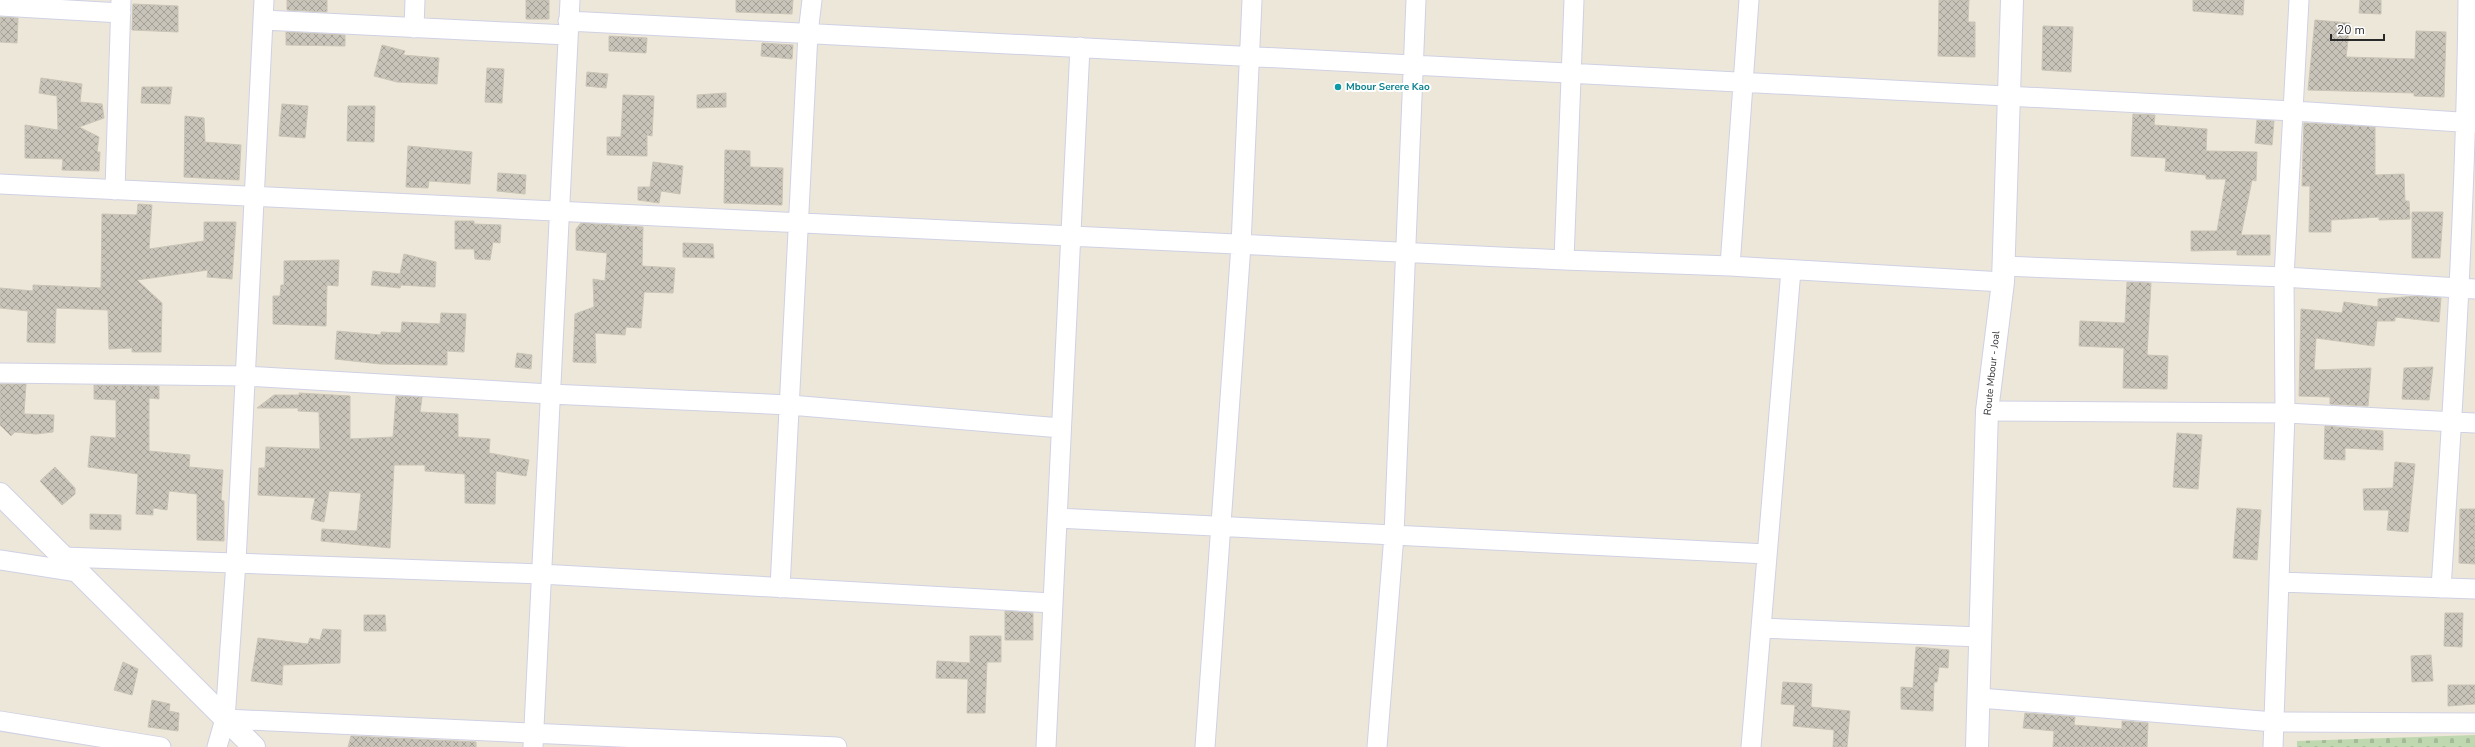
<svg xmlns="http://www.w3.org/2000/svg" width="2475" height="747" font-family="'Nunito Sans',sans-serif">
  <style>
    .cemetery { fill: url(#cemetery-stones) }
    .building { fill: url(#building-cross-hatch); stroke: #c9c4b4 }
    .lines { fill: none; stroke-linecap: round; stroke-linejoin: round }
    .street-casing { stroke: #cfd1e4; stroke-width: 21 }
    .secondary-casing { stroke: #cfd1e4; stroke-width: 24 }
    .street { stroke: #fff; stroke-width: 19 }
    .secondary { stroke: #fff; stroke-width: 22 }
    .culture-dot { fill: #0f9aa8; stroke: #fff; stroke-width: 1.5 }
    .labels { text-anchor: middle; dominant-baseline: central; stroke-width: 4; stroke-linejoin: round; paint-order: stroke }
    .culture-label { font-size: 10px; font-weight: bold; fill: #0d838f; stroke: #fff; text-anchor: start }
    .street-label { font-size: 10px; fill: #2a2a2a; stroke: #fff }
  </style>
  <defs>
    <pattern id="cemetery-stones" width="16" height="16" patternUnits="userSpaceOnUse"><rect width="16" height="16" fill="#bfd8b0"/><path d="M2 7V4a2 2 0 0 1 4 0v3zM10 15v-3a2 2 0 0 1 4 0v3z" fill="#a4ba98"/></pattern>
    <pattern id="building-cross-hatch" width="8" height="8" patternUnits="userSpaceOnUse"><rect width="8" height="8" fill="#c8c4ba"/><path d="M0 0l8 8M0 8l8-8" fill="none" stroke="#a39f97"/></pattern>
  </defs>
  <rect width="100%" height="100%" fill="#ede7da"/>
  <path class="cemetery" d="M2475,735V747H2297V741Z"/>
  <path class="building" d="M287,0H327V12L287,10Z
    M526,0H549V19H526Z
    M736,0H793L792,14L736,12Z
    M1939,0H1969L1968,22H1975V57L1938,56Z
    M2193,0H2244L2243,15L2193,11Z
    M2360,0H2381V14L2359,13Z
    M133,4L178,6V32L132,30Z
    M0,17L18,18L17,43L0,42Z
    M2315,20L2350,23L2346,57L2415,59L2416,31L2446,32L2444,97L2414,96V93L2308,90Z
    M2043,26L2073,27L2071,72L2042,70Z
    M286,32L345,35V46L286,45Z
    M609,36L647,38L646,53L609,51Z
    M762,43L793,45L792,59L761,56Z
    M382,45L405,51L403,55L439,58L437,84L397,82L374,76Z
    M487,68L504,69L502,103L485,102Z
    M587,72L608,74L606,88L586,86Z
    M41,78L82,84L80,102L102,104L104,118L79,127L99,137L97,152H100L99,171L62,170L63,159L25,158V125L58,130L57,96L39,93Z
    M142,87H172L170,104L141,103Z
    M726,93V107L697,108V95Z
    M623,95L654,96L652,136L647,135V156L607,155V137H621Z
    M282,104L308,106L305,138L279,136Z
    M348,106H375L374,142L347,141Z
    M2133,114L2155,115L2154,125L2207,129L2206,151L2257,152L2256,181L2252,180L2241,235H2270V255H2237V250L2191,251V231H2217L2226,179H2206V175L2165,171L2166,158L2131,156Z
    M185,116L204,118L205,142L241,145L239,180L184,177Z
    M2257,120L2274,121L2272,145L2255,143Z
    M2304,123L2375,127V175L2404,174L2405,201H2409L2410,219L2379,220V217L2331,220V232H2309L2310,186H2302Z
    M408,146L472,152L470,184L429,181L428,188L406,187Z
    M725,150L750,151V167L783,168L782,205L724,203Z
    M653,162L683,166L680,194L661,191L659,203L638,200V187H650Z
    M498,173L526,175L525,194L497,191Z
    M138,204L152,205L149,249L204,241V222H236L232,279L207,277L208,270L137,280L162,303L161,352H132V348L109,349L108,310L56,308L55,343L27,342L28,311L0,308V288L33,291V285L101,288L102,214L137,215Z
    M2412,212H2443L2440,258H2412Z
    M455,221H474V224L501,225L500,243L493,242L490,260L475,259L474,249H455Z
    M581,223L643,227L642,266L675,268L673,293L644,292L641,328L626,327L625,335L595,333L596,363L573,362L575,314L594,307L593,279L605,281L607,253L576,250V229Z
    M683,243L713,244L714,258L683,257Z
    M404,254L436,262L435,287L401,285L400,288L371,285L373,271L400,274Z
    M339,260L338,286L327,285L326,326L273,324V296H280L281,285H284V261Z
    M2127,282L2151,283L2147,355L2168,356L2167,389L2123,388L2124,348L2079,346L2080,321L2125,323Z
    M2418,296L2441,298L2439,322L2395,317V321H2377L2374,346L2316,338L2314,370L2371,368L2368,406L2330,404V397L2299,396L2301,309L2342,313L2344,302L2378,307V299Z
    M441,313L466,314L464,352L447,351V365L380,364L335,359L337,331L381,335V332L401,333L402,322L440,324Z
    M517,353L532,355L531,369L515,367Z
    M2433,367L2429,400L2402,399L2404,368Z
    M0,384H26L24,414L54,415L53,432L36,434L15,432L11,436L0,425Z
    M94,385L159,386V399L149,398V451L190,455L189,467L223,470L221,500L224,501V541L197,540V494L169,491L167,510L153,508V515L136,514L138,474L88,467L91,436L116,438V400L94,399Z
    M299,393L350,396V439L393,437L396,396L422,397L420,412L458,414V437L490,439L489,453L529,460L526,476L496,471L495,504L465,503V474L425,471V465H394L390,548L321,541L322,529L357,531L361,493L329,491L324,522L311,519L315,498L258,495L259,468H265L266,447L320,449L319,412L298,411V408H257L274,395H299Z
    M2325,426L2383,431V450L2345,448V460L2324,459Z
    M2177,433L2202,435L2198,489L2173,487Z
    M2395,462L2415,464L2408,532L2387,530L2389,510H2364L2363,489L2393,488Z
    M55,467L75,488V494L62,505L40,481Z
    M2237,508L2261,510L2257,560L2233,558Z
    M2460,509H2475V564L2459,563Z
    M90,514L121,515V530L90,529Z
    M1005,611L1033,613V640H1005Z
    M2445,613H2463L2462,647L2444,646Z
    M364,615H385L386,631H364Z
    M323,629L341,630L340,663L283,665L282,685L251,681L258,638L308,644L310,638L320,640Z
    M970,636H1001V662H987L985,713H967L968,679L936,678L937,661L970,663Z
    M1916,647L1949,650L1948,668L1939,667L1937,682H1934L1933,711L1901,709V687L1913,688Z
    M2431,655L2433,681L2412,682L2411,656Z
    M123,662L138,669L132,695L114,690Z
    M1783,682L1812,684L1811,707L1850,711L1847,747H1833L1834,730L1793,726L1795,705L1781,704Z
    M2448,685H2475V704L2448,706Z
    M152,700L170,704L169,711L179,713L178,731L148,727Z
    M2025,713L2075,717L2074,725L2122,729V721L2148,723L2147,747H2053L2054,731L2023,728Z
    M351,736L476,742V747H348Z"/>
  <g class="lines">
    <defs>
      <path id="street" d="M0,6L121,13
        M263,20L567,35
        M568,21L2294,111L2475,123
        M414,28L415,0
        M0,184L1564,260L1730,266L2003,282
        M115,190L121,0
        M1564,260L1574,0
        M1730,266L1749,0
        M2003,266L2284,277L2475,289
        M0,373L245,376L550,394L790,405L1061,428
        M1987,411L2285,413L2475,423
        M1057,518L1767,554
        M63,557L541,574L1053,603
        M0,560L78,572
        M2279,582L2475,589
        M780,588L808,33L812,0
        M2441,588C2454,392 2466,196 2468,0
        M1761,628L1980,637
        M1980,698L2274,722L2475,723
        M225,719L837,747
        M0,721L161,747
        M217,747L225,719L236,562L264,0
        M533,747L570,0
        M1046,747L1080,47
        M1205,747L1241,245L1252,0
        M1377,747L1394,535L1416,0
        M1751,747L1791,270
        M2273,747L2285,413L2284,277L2299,0"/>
      <path id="secondary" d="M0,494L254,747
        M1977,747L1987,411L2003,282L2012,0"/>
    </defs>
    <use href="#street" class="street-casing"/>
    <use href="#secondary" class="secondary-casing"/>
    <use href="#street" class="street"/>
    <use href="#secondary" class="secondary"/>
  </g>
  <circle class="culture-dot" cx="1338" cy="87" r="4"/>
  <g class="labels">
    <g class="culture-label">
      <text x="1346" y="87">Mbour Serere Kao</text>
    </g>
    <g class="street-label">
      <text transform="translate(1992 373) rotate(-84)">Route Mbour - Joal</text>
    </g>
  </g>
  <path d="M2331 34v6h53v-6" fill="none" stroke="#2a2a2a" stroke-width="2"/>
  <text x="2337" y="34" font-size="12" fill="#2a2a2a" stroke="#ffffff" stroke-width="3" paint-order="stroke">20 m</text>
</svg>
